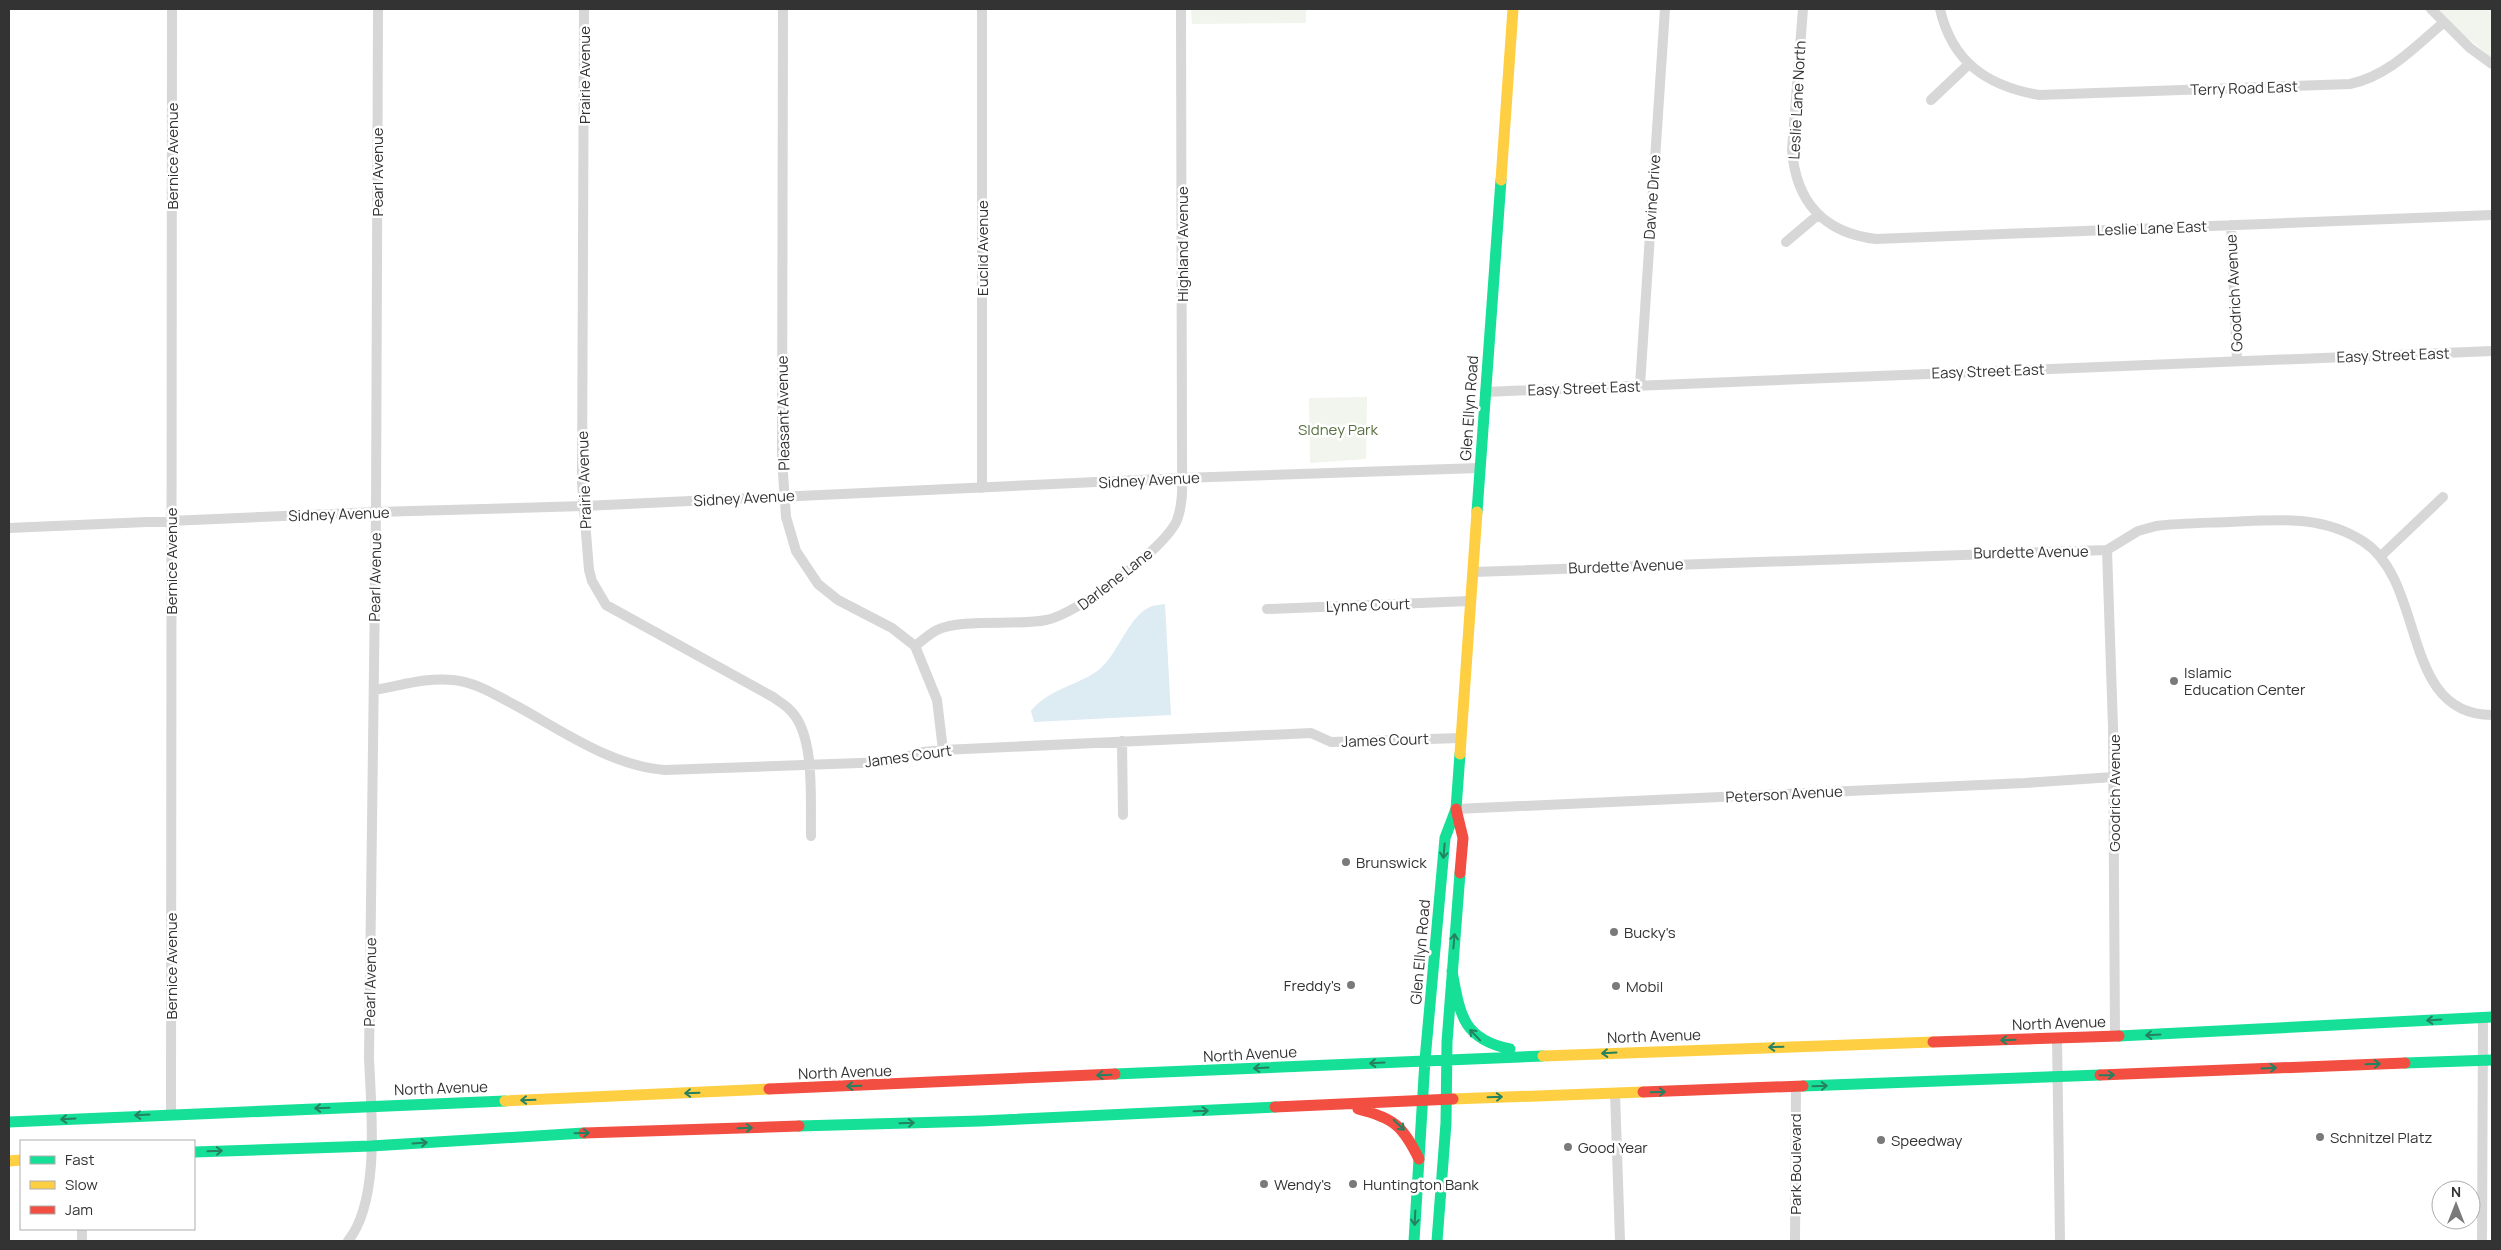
<svg xmlns="http://www.w3.org/2000/svg" width="2501" height="1250" font-family="Manrope,sans-serif">
  <style>
    .green { fill: #f1f5ed }
    .water { fill: #ddebf3 }
    .lines { fill: none; stroke-linecap: round; stroke-linejoin: round }
    .street { stroke: #d7d7d7; stroke-width: 10 }
    .fast { stroke: #16e098; stroke-width: 11 }
    .slow { stroke: #ffcf43; stroke-width: 11 }
    .jam { stroke: #f24e42; stroke-width: 11 }
    .oneway { stroke: #268160 }
    .poi-dot { fill: #7a7a7a; stroke: #fff; stroke-width: 2 }
    .labels { text-anchor: middle; dominant-baseline: central; stroke-width: 5; stroke-linejoin: round; paint-order: stroke }
    .street-label { font-size: 15px; fill: #333; stroke: #fff }
    .park-label { font-size: 15px; fill: #56703f; stroke: #fff }
    .poi-label { font-size: 15px; fill: #333; stroke: #fff; text-anchor: start }
  </style>
  <rect width="100%" height="100%" fill="#fff"/>
  <path class="green" d="M1191,9H1306V23L1192,24Z
    M2439,9H2492V58L2449,23Z
    M1367,397L1366,459L1310,463L1309,398Z"/>
  <path class="water" d="M1165,604L1171,715L1034,722L1031,711C1050,687 1083,685 1102,667C1119,651 1130,615 1150,607C1154,605 1161,605 1165,604Z"/>
  <g class="lines">
    <path class="street" d="M584,9L582,483L589,570L592,581L606,605L773,697C778,701 786,705 791,711C816,737 810,802 811,836
      M783,9L782,459L786,517L796,551L818,584L838,600L892,628L915,646L937,700L943,750
      M1803,9L1792,150C1796,202 1824,233 1876,239L2492,215
      M1940,9C1952,62 1987,86 2039,95L2350,84C2388,76 2415,47 2443,23
      M2431,9L2470,48L2492,64
      M1931,100L1968,65
      M2231,225L2237,361
      M1786,242L1818,215
      M1640,385L1665,9
      M1485,392L2492,351
      M982,488V9
      M9,528L376,512L584,506L1182,478L1479,468
      M2107,550L2113,727L2115,1036
      M2381,556L2443,497
      M1473,572L2107,550L2138,531L2156,526C2180,523 2204,523 2228,522C2276,520 2322,514 2364,542C2427,584 2400,715 2492,715
      M1267,609L1470,601
      M915,646C922,641 929,634 937,630C961,618 1017,626 1046,620C1076,615 1166,548 1177,520C1184,502 1182,479 1182,460L1181,9
      M374,690C400,686 426,677 453,680C475,682 494,694 513,704C560,729 610,766 665,770L887,762L923,752L943,750L1311,733L1331,742L1461,738
      M1122,741L1123,815
      M1456,809L2025,783L2113,777
      M2057,1038L2060,1241
      M1615,1093L1620,1241
      M171,1113L172,9
      M82,1241V1229
      M348,1241C381,1200 371,1108 369,1058L376,512L378,9
      M1795,1241L1796,1086
      M2482,1241L2483,1018"/>
    <path class="fast" d="M1477,512L1501,180
      M1452,971C1460,1014 1462,1039 1510,1049
      M2119,1036L2492,1017
      M2405,1063L2492,1060
      M1115,1074L1543,1056
      M1803,1086L2100,1075
      M9,1122L505,1101
      M799,1126L980,1121L1275,1107
      M194,1152L371,1146L584,1133
      M1414,1241L1425,1060L1445,838L1456,809L1460,754
      M1437,1241L1446,1123L1447,1042L1460,873"/>
    <path class="slow" d="M1501,180L1513,9
      M1460,754L1477,512
      M1543,1056L1933,1042
      M1453,1099L1643,1092
      M505,1101L769,1089
      M9,1161L21,1160"/>
    <path class="jam" d="M1456,809L1463,838L1460,873
      M1933,1042L2119,1036
      M2100,1075L2405,1063
      M769,1089L1115,1074
      M1643,1092L1803,1086
      M1275,1107L1453,1099
      M1358,1109C1394,1118 1403,1126 1419,1159
      M584,1133L799,1126"/>
  </g>
  <defs><path id="oneway-shaft" d="M-6 0H5M1.5-3L5.5 0L1.5 3" fill="none" stroke-width="1.6" stroke-linecap="round" stroke-linejoin="round" transform="scale(1.25)"/></defs>
  <g class="oneway">
    <use href="#oneway-shaft" transform="translate(1444 851) rotate(95)"/>
    <use href="#oneway-shaft" transform="translate(1454 941) rotate(-85)"/>
    <use href="#oneway-shaft" transform="translate(2434 1020) rotate(176)"/>
    <use href="#oneway-shaft" transform="translate(1475 1035) rotate(-134)"/>
    <use href="#oneway-shaft" transform="translate(2153 1035) rotate(177)"/>
    <use href="#oneway-shaft" transform="translate(2008 1040) rotate(178)"/>
    <use href="#oneway-shaft" transform="translate(1776 1047) rotate(178)"/>
    <use href="#oneway-shaft" transform="translate(1609 1053) rotate(177)"/>
    <use href="#oneway-shaft" transform="translate(1377 1063) rotate(177)"/>
    <use href="#oneway-shaft" transform="translate(2373 1064) rotate(-2)"/>
    <use href="#oneway-shaft" transform="translate(1261 1068) rotate(177)"/>
    <use href="#oneway-shaft" transform="translate(2269 1068) rotate(-3)"/>
    <use href="#oneway-shaft" transform="translate(1104 1075) rotate(178)"/>
    <use href="#oneway-shaft" transform="translate(2107 1075) rotate(-1)"/>
    <use href="#oneway-shaft" transform="translate(854 1086) rotate(178)"/>
    <use href="#oneway-shaft" transform="translate(1820 1086) rotate(-2)"/>
    <use href="#oneway-shaft" transform="translate(1658 1092) rotate(-2)"/>
    <use href="#oneway-shaft" transform="translate(692 1093) rotate(178)"/>
    <use href="#oneway-shaft" transform="translate(1495 1097) rotate(-2)"/>
    <use href="#oneway-shaft" transform="translate(528 1100) rotate(178)"/>
    <use href="#oneway-shaft" transform="translate(322 1108) rotate(178)"/>
    <use href="#oneway-shaft" transform="translate(1201 1111) rotate(-2)"/>
    <use href="#oneway-shaft" transform="translate(142 1115) rotate(177)"/>
    <use href="#oneway-shaft" transform="translate(68 1119) rotate(177)"/>
    <use href="#oneway-shaft" transform="translate(907 1123) rotate(-2)"/>
    <use href="#oneway-shaft" transform="translate(1399 1125) rotate(44)"/>
    <use href="#oneway-shaft" transform="translate(745 1128) rotate(-2)"/>
    <use href="#oneway-shaft" transform="translate(582 1133) rotate(-2)"/>
    <use href="#oneway-shaft" transform="translate(420 1143) rotate(-4)"/>
    <use href="#oneway-shaft" transform="translate(215 1151) rotate(-2)"/>
    <use href="#oneway-shaft" transform="translate(1415 1218) rotate(93)"/>
  </g>
  <g class="poi-dot">
    <circle cx="2174" cy="681" r="5"/>
    <circle cx="1346" cy="862" r="5"/>
    <circle cx="1614" cy="932" r="5"/>
    <circle cx="1351" cy="985" r="5"/>
    <circle cx="1616" cy="986" r="5"/>
    <circle cx="2320" cy="1137" r="5"/>
    <circle cx="1881" cy="1140" r="5"/>
    <circle cx="1568" cy="1147" r="5"/>
    <circle cx="1264" cy="1184" r="5"/>
    <circle cx="1353" cy="1184" r="5"/>
  </g>
  <g class="labels">
    <g class="street-label">
      <text transform="translate(584 75) rotate(-90)">Prairie Avenue</text>
      <text transform="translate(2244 88) rotate(-2)">Terry Road East</text>
      <text transform="translate(1797 100) rotate(-87)">Leslie Lane North</text>
      <text transform="translate(172 156) rotate(-90)">Bernice Avenue</text>
      <text transform="translate(377 172) rotate(-90)">Pearl Avenue</text>
      <text transform="translate(1652 197) rotate(-86)">Davine Drive</text>
      <text transform="translate(2152 228) rotate(-2)">Leslie Lane East</text>
      <text transform="translate(1182 244) rotate(-90)">Highland Avenue</text>
      <text transform="translate(982 248) rotate(-90)">Euclid Avenue</text>
      <text transform="translate(2234 293) rotate(-93)">Goodrich Avenue</text>
      <text transform="translate(2393 355) rotate(-2)">Easy Street East</text>
      <text transform="translate(1988 371) rotate(-2)">Easy Street East</text>
      <text transform="translate(1584 388) rotate(-2)">Easy Street East</text>
      <text transform="translate(1469 408) rotate(-86)">Glen Ellyn Road</text>
      <text transform="translate(783 413) rotate(-91)">Pleasant Avenue</text>
      <text transform="translate(584 480) rotate(-92)">Prairie Avenue</text>
      <text transform="translate(1149 480) rotate(-3)">Sidney Avenue</text>
      <text transform="translate(744 498) rotate(-3)">Sidney Avenue</text>
      <text transform="translate(339 514) rotate(-2)">Sidney Avenue</text>
      <text transform="translate(2031 552) rotate(-1)">Burdette Avenue</text>
      <text transform="translate(171 561) rotate(-90)">Bernice Avenue</text>
      <text transform="translate(1626 566) rotate(-2)">Burdette Avenue</text>
      <text transform="translate(375 577) rotate(-89)">Pearl Avenue</text>
      <text transform="translate(1115 579) rotate(-38)">Darlene Lane</text>
      <text transform="translate(1368 605) rotate(-2)">Lynne Court</text>
      <text transform="translate(1385 740) rotate(-2)">James Court</text>
      <text transform="translate(908 756) rotate(-8)">James Court</text>
      <text transform="translate(2114 793) rotate(-90)">Goodrich Avenue</text>
      <text transform="translate(1784 794) rotate(-3)">Peterson Avenue</text>
      <text transform="translate(1420 952) rotate(-85)">Glen Ellyn Road</text>
      <text transform="translate(171 966) rotate(-90)">Bernice Avenue</text>
      <text transform="translate(370 982) rotate(-89)">Pearl Avenue</text>
      <text transform="translate(2059 1023) rotate(-2)">North Avenue</text>
      <text transform="translate(1654 1036) rotate(-2)">North Avenue</text>
      <text transform="translate(1250 1054) rotate(-3)">North Avenue</text>
      <text transform="translate(845 1072) rotate(-2)">North Avenue</text>
      <text transform="translate(441 1088) rotate(-2)">North Avenue</text>
      <text transform="translate(1795 1164) rotate(-90)">Park Boulevard</text>
    </g>
    <g class="park-label">
      <text x="1338" y="429">SIdney Park</text>
    </g>
    <g class="poi-label">
      <text x="2184" y="672">Islamic<tspan x="2184" dy="17">Education Center</tspan></text>
      <text x="1356" y="862">Brunswick</text>
      <text x="1624" y="932">Bucky's</text>
      <text x="1341" y="985" text-anchor="end">Freddy's</text>
      <text x="1626" y="986">Mobil</text>
      <text x="2330" y="1137">Schnitzel Platz</text>
      <text x="1891" y="1140">Speedway</text>
      <text x="1578" y="1147">Good Year</text>
      <text x="1274" y="1184">Wendy's</text>
      <text x="1363" y="1184">Huntington Bank</text>
    </g>
  </g>
  <rect width="2501" height="1250" fill="none" stroke="#333333" stroke-width="20"/>
  <rect x="20" y="1140" width="175" height="90" fill="#ffffff" stroke="#adadad"/>
  <rect x="30" y="1156" width="25" height="8" fill="#16e098" stroke="#adadad"/>
  <text x="65" y="1165" font-size="15" fill="#333333">Fast</text>
  <rect x="30" y="1181" width="25" height="8" fill="#ffcf43" stroke="#adadad"/>
  <text x="65" y="1190" font-size="15" fill="#333333">Slow</text>
  <rect x="30" y="1206" width="25" height="8" fill="#f24e42" stroke="#adadad"/>
  <text x="65" y="1215" font-size="15" fill="#333333">Jam</text>
  <g transform="translate(2456 1205)"><circle r="24" fill="#ffffff" stroke="#adadad"/>
  <path d="M0-4L9 19L0 12L-9 19Z" fill="#7a7a7a"/>
  <text y="-8" font-size="14" font-weight="bold" text-anchor="middle" fill="#333333">N</text>
  </g>
</svg>
